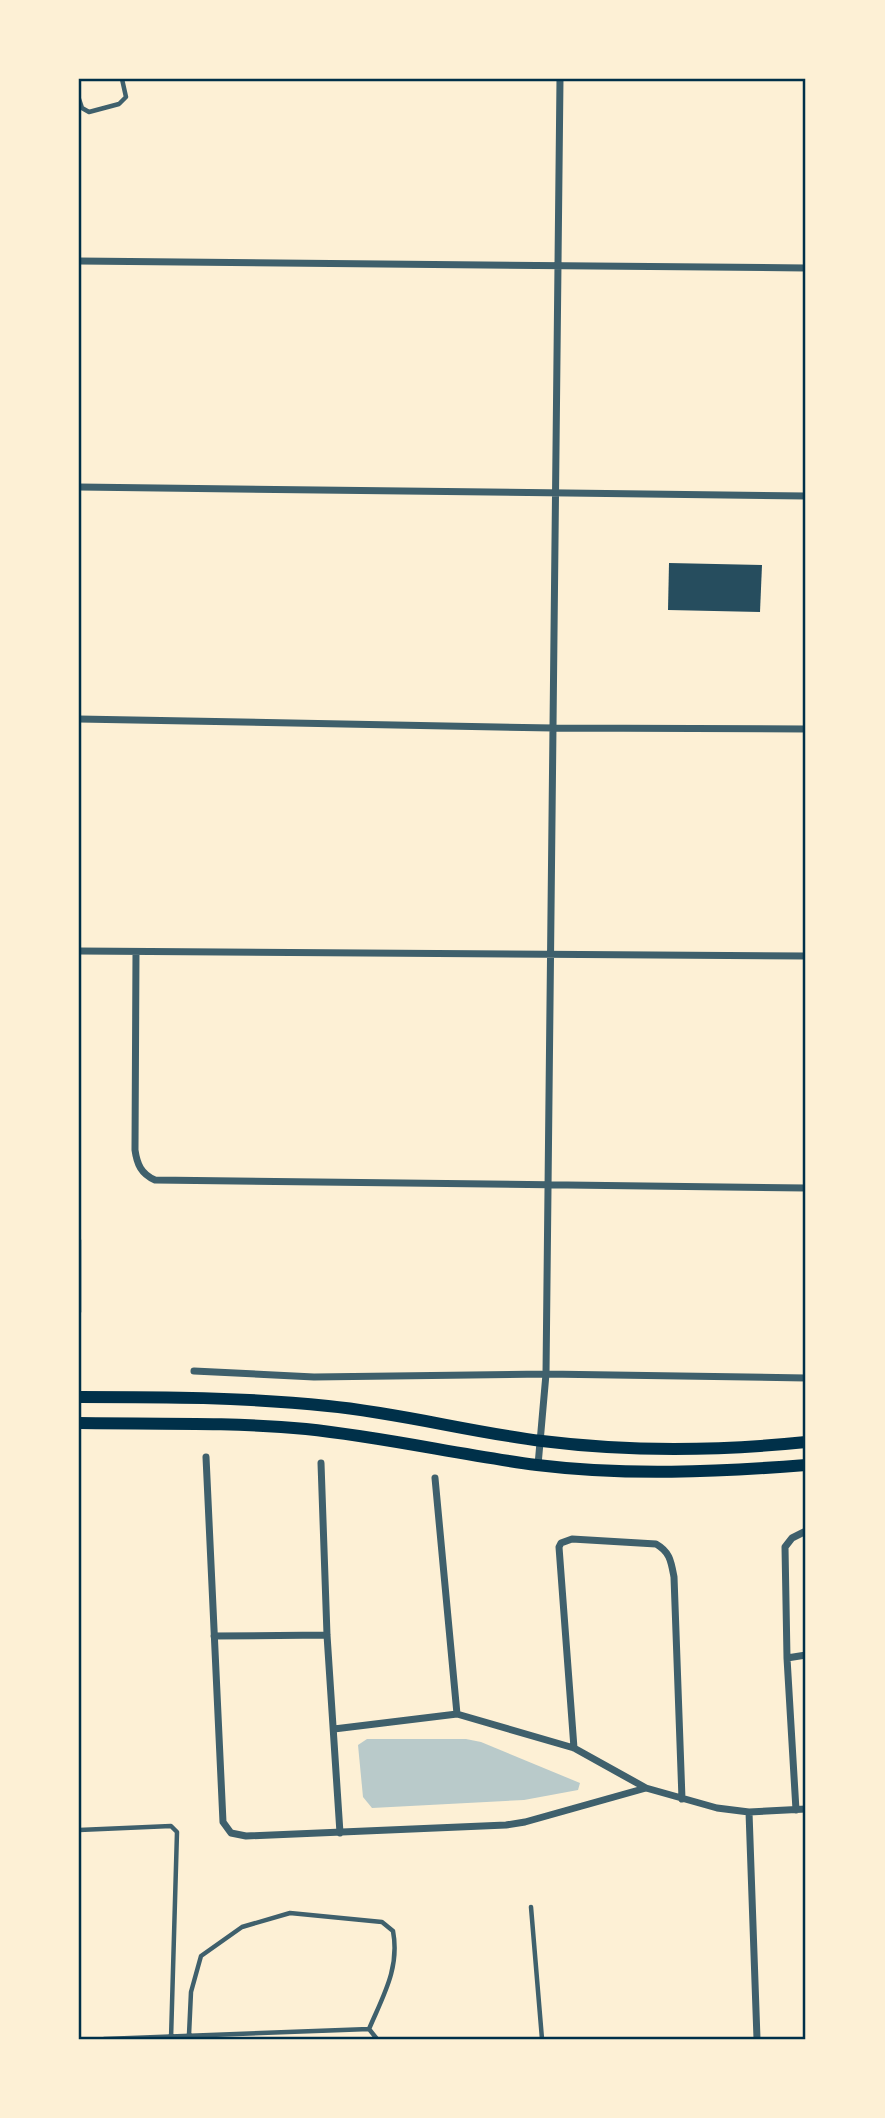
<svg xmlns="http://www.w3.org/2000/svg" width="885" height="2118" font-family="Lato,sans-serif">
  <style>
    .green { fill: #b9caca }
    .building { fill: #264d5e }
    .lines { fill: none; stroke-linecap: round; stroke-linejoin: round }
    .service { stroke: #3f606c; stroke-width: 4.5 }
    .minor { stroke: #3f606c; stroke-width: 7 }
    .secondary { stroke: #003049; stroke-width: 12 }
    .neatline { fill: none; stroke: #003049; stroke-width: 2.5 }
  </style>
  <rect width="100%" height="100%" fill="#fdf0d5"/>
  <path class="green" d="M367,1739H466L481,1742L580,1783L578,1790L524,1800L372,1808L363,1797L358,1745Z"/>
  <path class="building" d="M669,563L762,565L760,612L668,610Z"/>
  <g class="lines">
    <path class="service" d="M79,99L82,108L89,112L119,104L126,97L122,79
      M79,1240V1312
      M79,1830L171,1826L177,1832L171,2039
      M531,1907L542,2039
      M189,2035L191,1992L201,1956L242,1927L290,1913L382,1922L393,1931C400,1968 383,1996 369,2029
      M104,2039L369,2029L377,2039"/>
    <path class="minor" d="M79,261L806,268
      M79,487L806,496
      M79,719L553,728L806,729
      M79,951L806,956
      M136,952L135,1150C137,1164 141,1174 155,1180L806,1188
      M194,1371L314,1377L546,1374L806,1378
      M206,1457L223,1822L231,1833L246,1836L506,1825L525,1822L646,1788
      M321,1463L327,1635L340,1833
      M538,1465L546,1374L560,79
      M435,1478L457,1714
      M214,1636L327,1635
      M787,1658L806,1655
      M334,1729L457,1714L574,1748L646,1788L717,1808L749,1812L806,1809
      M574,1748L559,1547L561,1543L572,1539L656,1544C670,1552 671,1561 674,1577L682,1799
      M796,1810L787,1658L785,1547L792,1538L806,1531
      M749,1812L757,2039"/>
    <path class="secondary" d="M79,1397C162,1397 245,1397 328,1406C400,1413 470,1432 542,1441C630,1452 718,1451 806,1442
      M79,1423C154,1424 231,1422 306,1429C384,1437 460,1455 537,1465C626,1476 717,1472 806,1465"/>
  </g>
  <rect width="885" height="2118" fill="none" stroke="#fdf0d5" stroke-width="161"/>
  <rect x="80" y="80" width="724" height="1958" class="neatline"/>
</svg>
